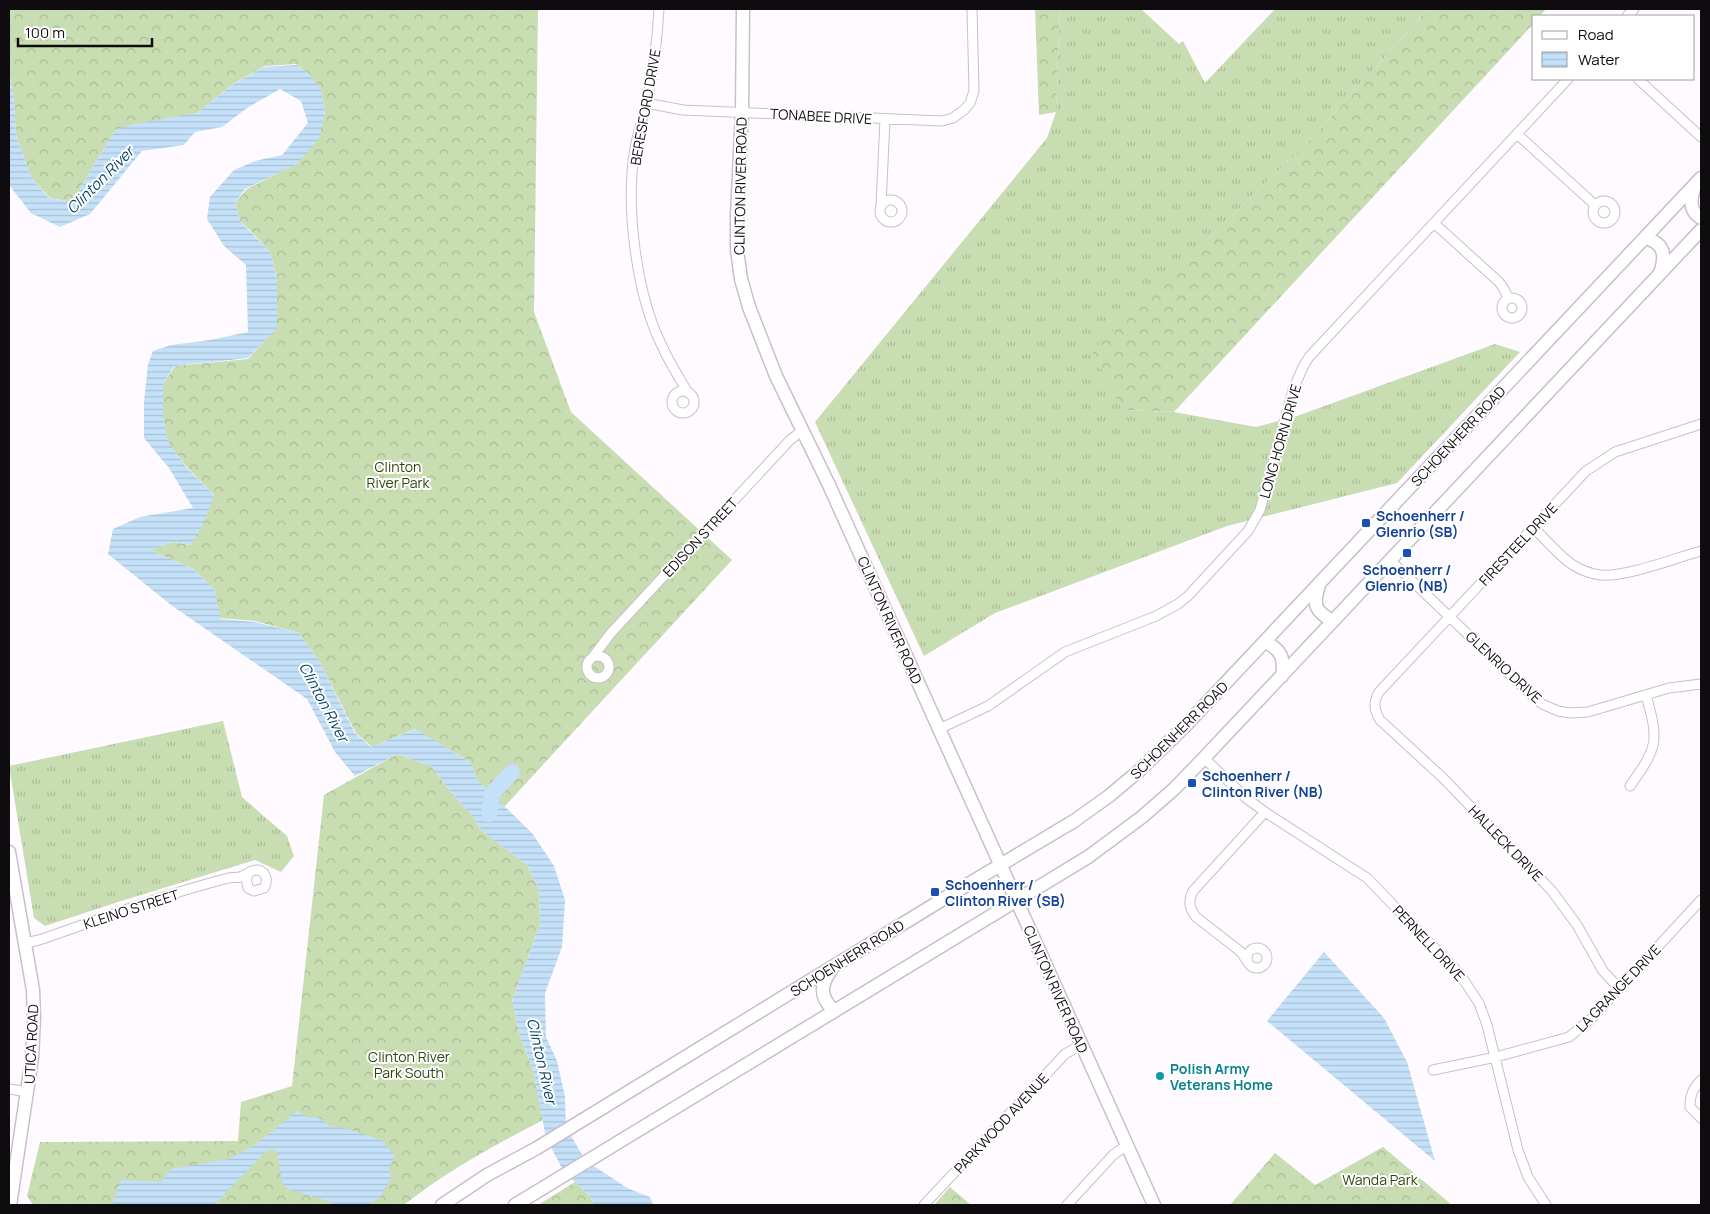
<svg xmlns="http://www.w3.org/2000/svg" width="1710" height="1214" font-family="Manrope,sans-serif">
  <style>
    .grass { fill: url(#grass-tufts) }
    .forest { fill: url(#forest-crowns) }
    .water { fill: url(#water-rules) }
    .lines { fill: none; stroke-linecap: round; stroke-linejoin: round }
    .river { stroke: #c4e1f9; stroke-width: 16 }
    .street-casing { stroke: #c9bfca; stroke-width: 11 }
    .secondary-casing { stroke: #c9bfca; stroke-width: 15 }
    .street { stroke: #fff; stroke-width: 9 }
    .secondary { stroke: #fff; stroke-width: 12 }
    .transit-dot { fill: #1a4fb4; stroke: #fff; stroke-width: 2 }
    .culture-dot { fill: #0f9aa8; stroke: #fff; stroke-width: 2 }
    .labels { text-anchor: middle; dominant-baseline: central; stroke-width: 4; stroke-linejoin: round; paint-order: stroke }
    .street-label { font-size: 14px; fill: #0f0c10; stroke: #fff }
    .park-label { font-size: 14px; fill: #2f440a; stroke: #fff }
    .transit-label { font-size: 14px; font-weight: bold; fill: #164399; stroke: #fff; text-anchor: start }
    .culture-label { font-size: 14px; font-weight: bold; fill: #0d838f; stroke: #fff; text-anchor: start }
    .water-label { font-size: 15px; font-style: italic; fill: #074368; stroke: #fff }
  </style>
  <defs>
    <pattern id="grass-tufts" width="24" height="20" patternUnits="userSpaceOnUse" patternTransform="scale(1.25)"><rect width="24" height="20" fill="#c8ddb1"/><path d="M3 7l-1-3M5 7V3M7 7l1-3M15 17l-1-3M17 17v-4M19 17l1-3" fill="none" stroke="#abbc97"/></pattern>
    <pattern id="forest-crowns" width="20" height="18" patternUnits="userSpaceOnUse" patternTransform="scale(1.25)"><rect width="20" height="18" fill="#c8ddb1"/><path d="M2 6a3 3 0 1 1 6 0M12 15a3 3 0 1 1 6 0" fill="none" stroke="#abbc97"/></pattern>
    <pattern id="water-rules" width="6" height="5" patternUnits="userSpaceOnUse" patternTransform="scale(1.25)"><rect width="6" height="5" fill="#c4e1f9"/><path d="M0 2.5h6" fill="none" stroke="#a7c0d4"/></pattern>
  </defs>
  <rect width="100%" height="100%" fill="#fefaff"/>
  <path class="grass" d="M1060,9H1141L1179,44L1183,41L1205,83L1275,9H1428L1313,137L1175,271L1122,410L1174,412L1256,427L1297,416L1495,344L1520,352L1397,483L1227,526L995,613L924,656L815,422L1047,138L1056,112Z
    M223,721L242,797L287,836L294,856L281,872L255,860L121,901L45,926L34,918L9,766Z"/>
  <path class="forest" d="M9,9H538L534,312L571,412L732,560L504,807L477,780L470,762L415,729L372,747L356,733L319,661L299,633L255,621L220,618L214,589L193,569L150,550L173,542L191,545L214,495L186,466L168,442L163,417V384L175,366L248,359L277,327V279L270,252L249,229L240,221L235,203L247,189L296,164L318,139L325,111L321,90L310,75L296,64L265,66L233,84L197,113L115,130L72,202L50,198L32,179L16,135L14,101L9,72Z
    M1035,9H1060L1056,112L1039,115Z
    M1428,9H1546L1540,16H1534V23L1174,412L1122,410L1092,351L1313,137Z
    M397,754L431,766L455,797L473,816L481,830L527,865L539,889L540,924L512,1001L520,1035L533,1070L543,1120C495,1145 446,1171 404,1205H33L27,1196L40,1142L238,1141L241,1102L292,1086L324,795Z
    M1383,1147L1452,1205H1230L1275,1153L1315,1185Z
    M575,1182L589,1195L594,1205H538Z
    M950,1187L971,1205H934Z"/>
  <path class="water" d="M297,65L310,75L321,89L325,111L319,139L297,164L245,189L235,203L240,221L270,252L277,280V328L248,358L174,366L163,384V417L168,441L186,467L214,495L203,525L191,545L173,542L150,550L193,569L214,589L221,619L255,622L299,633L319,661L355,733L371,747L416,729L471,763L477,780L532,833L554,866L565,900L562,947L545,993L546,1037L557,1061L565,1097L566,1127L585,1160L627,1188L650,1197L653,1205H594L589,1195L564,1172L546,1138L533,1070L520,1035L512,1001L540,924L539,889L527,865L481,830L473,816L455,797L431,766L397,754L355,776L335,752L307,699L171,605L108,554L113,529L140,517L193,508L169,468L144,438V402L148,364L153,351L171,345L210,340L248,332L246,265L224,246L207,219L210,197L234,170L255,161L282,155L308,123L301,101L280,89L247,108L222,127L195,132L184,145L142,151L90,214L60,227L31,213L9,185V72L14,101L16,135L32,179L49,198L72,202L115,130L135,124L197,113L232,85L264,67Z
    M1324,952L1384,1018L1407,1062L1435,1161L1267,1021Z
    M297,1111L310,1118L318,1117L333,1128L341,1127L381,1140L395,1156L389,1168L391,1178L379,1199L366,1205H334L332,1202L288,1189L282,1183L277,1151L267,1150L214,1205H112L121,1180L161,1182L171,1169L229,1159L255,1145Z"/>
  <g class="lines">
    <path class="river" d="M489,814L492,794L512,772"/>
    <defs>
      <path id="street" d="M659,9C657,41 654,72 646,103C643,118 638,133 635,148C625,205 636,294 662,346C669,362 679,377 688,393
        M1627,16L1634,9
        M1638,79L1701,137
        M646,103L683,110L942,121L953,118L964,110L970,103L974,91L972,9
        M1517,134L1595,205
        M880 211a11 11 0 1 1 22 0a11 11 0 1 1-22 0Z
        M1593 212a11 11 0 1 1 22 0a11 11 0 1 1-22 0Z
        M881,206L885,119
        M1434,223L1499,282L1504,289L1508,298
        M1502 308a10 10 0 1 1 20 0a10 10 0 1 1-20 0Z
        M672 402a11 11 0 1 1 22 0a11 11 0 1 1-22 0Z
        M1534,528C1546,540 1558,555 1573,565C1581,570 1591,574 1601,575C1627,577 1675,558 1701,551
        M1390,560L1521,685L1542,704L1558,711L1570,713L1588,712L1669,688L1701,684
        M587 667a11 11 0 1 1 22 0a11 11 0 1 1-22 0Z
        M592,658L611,633L790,440L802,431
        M939,729L988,706L1065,652L1156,616L1178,604L1188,596L1248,531L1260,510L1293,390L1303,367L1309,357L1568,79
        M1204,758L1246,798L1265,812L1367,878L1459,973L1479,1003L1487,1025L1518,1150L1528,1177L1546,1205
        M1630,786C1658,747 1659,741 1646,695
        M25,943L39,940C101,919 162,895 225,879C230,877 235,878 240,877C246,875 252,869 258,870C267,872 268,882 264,888L254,891L248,888L246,878L250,872
        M1247 958a10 10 0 1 1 20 0a10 10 0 1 1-20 0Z
        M1247,961L1241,952L1196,917C1189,908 1188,901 1193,891L1265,812
        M1619,988L1603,971L1577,925L1552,891L1443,778L1380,720C1374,710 1373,703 1379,692L1586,471L1615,452L1701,424
        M1433,1070L1496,1057L1569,1037L1591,1019L1701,900
        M1701,1080C1693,1089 1690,1094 1690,1107L1701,1118
        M9,1089L28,1092
        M924,1205L1065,1054L1081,1045
        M1067,1205L1113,1155L1127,1145"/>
      <path id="secondary" d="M743,9L742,112L737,215V250L741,279L749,307L776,376L829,485L1154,1205
        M1695,186C1690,199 1689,211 1701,218
        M1645,238C1665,243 1666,256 1660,273
        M1319,585C1313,604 1314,611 1333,621
        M1265,642C1281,649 1285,659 1282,676
        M9,852L33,990L34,1017L32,1058L10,1205
        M832,969C820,984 819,998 835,1011
        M442,1205L487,1175L537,1148L940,901L1074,821L1109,796L1140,770L1186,725L1701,178
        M515,1205L1088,857L1142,817L1174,789L1204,758L1701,230"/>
    </defs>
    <use href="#street" class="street-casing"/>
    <use href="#secondary" class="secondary-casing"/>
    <use href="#street" class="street"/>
    <use href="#secondary" class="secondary"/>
  </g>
  <g class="transit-dot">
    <rect x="1361" y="518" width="10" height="10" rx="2.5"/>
    <rect x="1402" y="548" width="10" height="10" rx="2.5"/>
    <rect x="1187" y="778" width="10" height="10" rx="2.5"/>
    <rect x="930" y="887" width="10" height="10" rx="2.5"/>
  </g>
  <circle class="culture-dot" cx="1160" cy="1076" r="5"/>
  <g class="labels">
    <g class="street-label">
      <text transform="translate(645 107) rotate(-80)">BERESFORD DRIVE</text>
      <text transform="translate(821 116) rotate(3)">TONABEE DRIVE</text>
      <text transform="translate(740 186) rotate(-89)">CLINTON RIVER ROAD</text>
      <text transform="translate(1458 436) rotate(-47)">SCHOENHERR ROAD</text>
      <text transform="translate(1280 441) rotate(-74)">LONG HORN DRIVE</text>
      <text transform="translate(700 537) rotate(-47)">EDISON STREET</text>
      <text transform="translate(1518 544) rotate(-47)">FIRESTEEL DRIVE</text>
      <text transform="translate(890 620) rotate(66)">CLINTON RIVER ROAD</text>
      <text transform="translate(1504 667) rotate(43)">GLENRIO DRIVE</text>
      <text transform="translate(1179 730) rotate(-45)">SCHOENHERR ROAD</text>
      <text transform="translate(1506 843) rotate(46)">HALLECK DRIVE</text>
      <text transform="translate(131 909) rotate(-18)">KLEINO STREET</text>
      <text transform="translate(1429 943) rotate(47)">PERNELL DRIVE</text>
      <text transform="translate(847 958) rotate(-32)">SCHOENHERR ROAD</text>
      <text transform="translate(1618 988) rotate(-46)">LA GRANGE DRIVE</text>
      <text transform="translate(1056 989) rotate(66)">CLINTON RIVER ROAD</text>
      <text transform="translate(31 1044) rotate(-87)">UTICA ROAD</text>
      <text transform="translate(1001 1123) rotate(-47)">PARKWOOD AVENUE</text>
    </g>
    <g class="park-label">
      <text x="398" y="466">Clinton<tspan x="398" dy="16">River Park</tspan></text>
      <text x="409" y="1056">Clinton River<tspan x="409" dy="16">Park South</tspan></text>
      <text x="1380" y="1179">Wanda Park</text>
    </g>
    <g class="transit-label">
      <text x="1376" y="515">Schoenherr /<tspan x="1376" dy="16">Glenrio (SB)</tspan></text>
      <text x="1407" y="569" text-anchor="middle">Schoenherr /<tspan x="1407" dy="16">Glenrio (NB)</tspan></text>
      <text x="1202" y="775">Schoenherr /<tspan x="1202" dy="16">Clinton River (NB)</tspan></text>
      <text x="945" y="884">Schoenherr /<tspan x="945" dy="16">Clinton River (SB)</tspan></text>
    </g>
    <g class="culture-label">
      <text x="1170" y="1068">Polish Army<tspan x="1170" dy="16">Veterans Home</tspan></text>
    </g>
    <g class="water-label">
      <text transform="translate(100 180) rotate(-45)">Clinton River</text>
      <text transform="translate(324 702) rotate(62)">Clinton River</text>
      <text transform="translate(542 1061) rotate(77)">Clinton River</text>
    </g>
  </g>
  <rect width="1710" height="1214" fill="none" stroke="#0f0c10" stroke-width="20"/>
  <rect x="1532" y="15" width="162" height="65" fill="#ffffff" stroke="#9f9e9f"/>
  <rect x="1542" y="31" width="25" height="8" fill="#ffffff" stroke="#9f9e9f"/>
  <text x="1578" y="40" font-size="15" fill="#0f0c10">Road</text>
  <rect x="1542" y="52" width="25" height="15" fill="url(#water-rules)" stroke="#9f9e9f"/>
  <text x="1578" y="65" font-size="15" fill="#0f0c10">Water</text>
  <path d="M18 38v8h134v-8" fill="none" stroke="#0f0c10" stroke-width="2.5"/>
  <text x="25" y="38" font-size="15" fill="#0f0c10" stroke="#ffffff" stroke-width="4" paint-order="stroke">100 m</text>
</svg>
